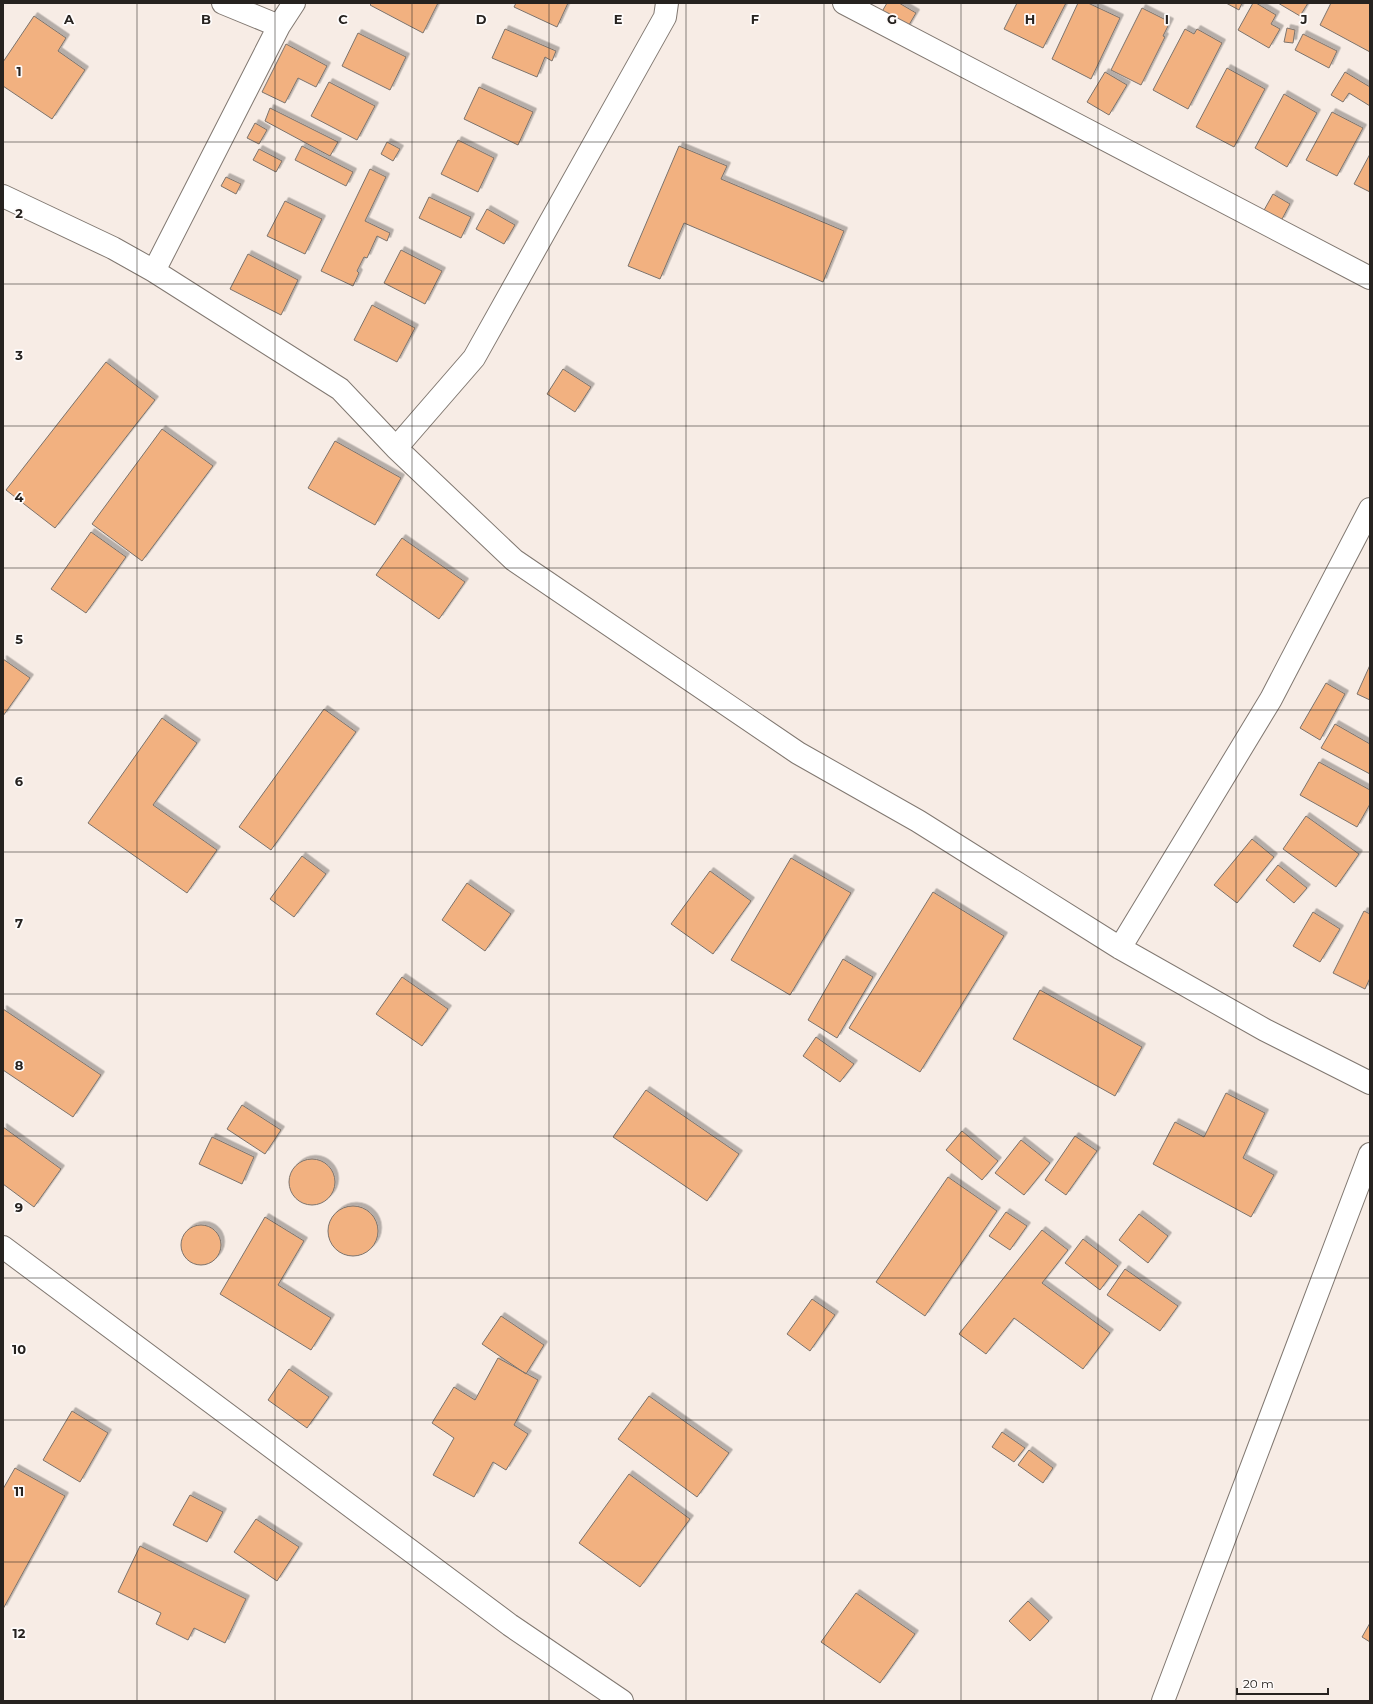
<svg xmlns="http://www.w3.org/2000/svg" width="1373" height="1704" font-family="Montserrat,sans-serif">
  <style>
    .building { fill: #f2b180; stroke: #7c736c; filter: url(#shadow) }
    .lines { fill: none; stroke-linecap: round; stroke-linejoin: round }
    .street-casing { stroke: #817871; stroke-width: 24 }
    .street { stroke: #fff; stroke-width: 22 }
    .grid { fill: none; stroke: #26221f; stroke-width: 1; stroke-opacity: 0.55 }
    .grid-label { font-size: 13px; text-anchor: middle; font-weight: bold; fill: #26221f; stroke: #fefbfa; stroke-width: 3.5; stroke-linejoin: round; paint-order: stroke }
  </style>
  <defs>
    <filter id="shadow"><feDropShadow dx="3.5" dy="-3.5" stdDeviation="0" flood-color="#0004"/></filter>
  </defs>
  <rect width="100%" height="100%" fill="#f7ece5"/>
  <path class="building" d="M372,3H438L423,33L370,5Z
    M516,3H568L557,27L514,7Z
    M887,3H899L916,13L906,30L880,15Z
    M1017,3H1066L1043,48L1004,29Z
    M1078,3H1088L1120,18L1091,79L1052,59Z
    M1226,3H1242L1239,10Z
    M1253,3H1256L1276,15L1271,24L1280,29L1269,48L1238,30Z
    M1278,3H1308L1300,16Z
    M1331,3H1370V52L1320,25Z
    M1142,8L1170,22L1163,36L1165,37L1141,85L1111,70Z
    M34,16L66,38L58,51L85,70L52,119L3,86V62Z
    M1287,28L1295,30L1293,43L1284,42Z
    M505,29L556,51L552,61L545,57L537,77L492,58Z
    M1185,29L1194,34L1197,29L1222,43L1188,109L1153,90Z
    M358,33L406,57L390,90L342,66Z
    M1303,34L1337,51L1329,68L1295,50Z
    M286,44L327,66L316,87L298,78L285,103L262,92Z
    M1227,68L1265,89L1234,147L1196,127Z
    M1105,72L1127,85L1109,115L1087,102Z
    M1345,72L1370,87V106L1349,93L1343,102L1331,95Z
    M329,82L375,106L357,140L311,116Z
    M479,87L533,112L518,145L464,119Z
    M1284,94L1317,113L1287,167L1255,148Z
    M270,108L338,142L330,156L265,121Z
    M1332,112L1363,128L1337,176L1306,160Z
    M255,123L267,130L259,144L247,138Z
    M458,140L494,158L478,192L441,174Z
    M387,142L400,149L393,161L381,154Z
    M302,146L353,172L346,186L295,160Z
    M679,146L727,166L721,179L844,231L823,282L684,223L660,279L628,266Z
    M259,149L282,161L276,172L253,160Z
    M1370,154V192L1354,184Z
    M370,169L386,177L365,221L390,233L387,241L377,236L367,258L364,257L357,271L359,273L353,286L321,271Z
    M226,177L241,184L236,194L221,186Z
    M1273,194L1290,204L1281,221L1263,212Z
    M429,197L471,217L461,238L419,218Z
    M285,201L322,219L305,254L267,236Z
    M487,209L515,225L504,244L476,229Z
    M401,250L442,271L425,304L384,283Z
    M248,254L298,280L281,315L230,289Z
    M372,305L415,328L397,362L354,340Z
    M106,362L155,400L55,528L6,490Z
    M563,369L591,387L575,412L547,394Z
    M162,429L213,466L142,561L92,524Z
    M335,441L401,478L375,525L308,488Z
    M91,532L126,557L86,613L51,589Z
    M402,538L465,582L439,619L376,575Z
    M3,659L30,678L3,716Z
    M1370,665V700L1357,694Z
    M1326,683L1345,694L1320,740L1300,728Z
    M324,709L356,732L271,850L239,827Z
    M162,718L197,743L153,805L217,850L187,893L88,823Z
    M1335,724L1370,744V774L1321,748Z
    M1319,762L1370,790V804L1357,827L1300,795Z
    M1306,816L1359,854L1336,887L1283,849Z
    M1252,839L1274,857L1237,903L1214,885Z
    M302,856L326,874L294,917L270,899Z
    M791,858L851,893L790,995L731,960Z
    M1278,865L1307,888L1294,903L1266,880Z
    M710,871L751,901L713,954L671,924Z
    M467,883L511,914L485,951L442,920Z
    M933,892L1004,936L920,1072L849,1028Z
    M1364,911L1370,914V978L1365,989L1333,973Z
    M1313,912L1340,929L1320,962L1293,946Z
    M843,959L873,977L837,1038L808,1020Z
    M402,977L448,1009L422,1046L376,1014Z
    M1040,990L1142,1047L1115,1096L1013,1039Z
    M3,1009L101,1075L73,1117L3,1070Z
    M816,1037L854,1064L840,1082L803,1056Z
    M646,1090L739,1154L707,1201L613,1137Z
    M1226,1093L1265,1113L1243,1158L1274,1175L1251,1217L1153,1164L1175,1122L1204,1137Z
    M242,1105L281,1130L265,1154L227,1129Z
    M3,1127L61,1169L34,1207L3,1184Z
    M962,1131L998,1161L982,1180L946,1150Z
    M1075,1136L1097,1151L1066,1195L1045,1180Z
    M212,1137L254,1157L242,1184L199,1164Z
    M1021,1140L1050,1163L1024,1195L995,1173Z
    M289 1182a23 23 0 1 1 46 0a23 23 0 1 1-46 0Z
    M948,1177L997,1211L925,1316L876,1282Z
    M328 1231a25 25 0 1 1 50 0a25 25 0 1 1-50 0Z
    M1006,1212L1027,1226L1010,1250L989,1236Z
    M1139,1214L1168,1236L1148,1263L1119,1240Z
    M265,1217L304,1241L278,1285L331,1318L311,1350L220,1294Z
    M181 1245a20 20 0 1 1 40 0a20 20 0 1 1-40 0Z
    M1042,1230L1068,1250L1042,1283L1110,1333L1083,1369L1014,1318L986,1354L959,1334Z
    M1083,1239L1118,1266L1100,1290L1065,1263Z
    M1125,1269L1178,1306L1160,1331L1107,1295Z
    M812,1299L835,1315L810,1351L787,1334Z
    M501,1316L544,1345L526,1374L482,1344Z
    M498,1358L538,1380L514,1425L528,1434L506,1470L493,1462L474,1497L433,1475L454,1438L432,1423L454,1387L475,1400Z
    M289,1369L329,1397L307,1428L268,1400Z
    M649,1396L729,1453L697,1497L618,1439Z
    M72,1411L108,1433L80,1482L43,1460Z
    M1002,1432L1025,1448L1014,1462L992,1447Z
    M1029,1450L1053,1468L1043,1483L1018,1465Z
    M15,1468L65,1496L3,1609V1489Z
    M629,1474L690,1519L640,1587L579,1543Z
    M190,1495L223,1512L207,1542L173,1525Z
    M256,1519L299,1547L277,1581L234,1552Z
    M140,1546L246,1599L225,1643L194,1628L188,1640L156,1624L161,1613L118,1592Z
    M856,1593L915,1634L880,1683L821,1642Z
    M1028,1601L1049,1621L1030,1641L1009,1621Z
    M1370,1623V1642L1362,1637Z"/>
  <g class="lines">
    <defs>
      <path id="street" d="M223,3L279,26
        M844,3L1370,278
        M3,196L113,248L154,271L340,389L396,448L514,560L798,753L918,821L1120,948L1265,1030L1370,1083
        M154,271L279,26L294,3
        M396,448L474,358L665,17L667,3
        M1120,948L1271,699L1370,509
        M3,1247L510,1625L622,1701
        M1163,1701L1370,1154"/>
    </defs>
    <use href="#street" class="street-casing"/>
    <use href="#street" class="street"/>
  </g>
  <path class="grid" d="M137,3V1701M275,3V1701M412,3V1701M549,3V1701M686,3V1701M824,3V1701M961,3V1701M1098,3V1701M1236,3V1701M3,142H1370M3,284H1370M3,426H1370M3,568H1370M3,710H1370M3,852H1370M3,994H1370M3,1136H1370M3,1278H1370M3,1420H1370M3,1562H1370"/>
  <g class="grid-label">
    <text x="69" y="24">A</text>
    <text x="206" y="24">B</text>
    <text x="343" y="24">C</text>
    <text x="481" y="24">D</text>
    <text x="618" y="24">E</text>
    <text x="755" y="24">F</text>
    <text x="892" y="24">G</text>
    <text x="1030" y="24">H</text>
    <text x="1167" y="24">I</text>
    <text x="1304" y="24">J</text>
    <text x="19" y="76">1</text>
    <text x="19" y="218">2</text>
    <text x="19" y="360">3</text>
    <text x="19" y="502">4</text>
    <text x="19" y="644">5</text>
    <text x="19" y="786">6</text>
    <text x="19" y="928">7</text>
    <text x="19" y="1070">8</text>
    <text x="19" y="1212">9</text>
    <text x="19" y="1354">10</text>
    <text x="19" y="1496">11</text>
    <text x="19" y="1638">12</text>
  </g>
  <rect width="1373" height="1704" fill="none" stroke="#26221f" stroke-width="8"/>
  <path d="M1237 1688v6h91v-6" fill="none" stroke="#26221f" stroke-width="2"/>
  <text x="1243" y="1688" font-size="12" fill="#26221f" stroke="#fefbfa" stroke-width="3" paint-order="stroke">20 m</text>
</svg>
